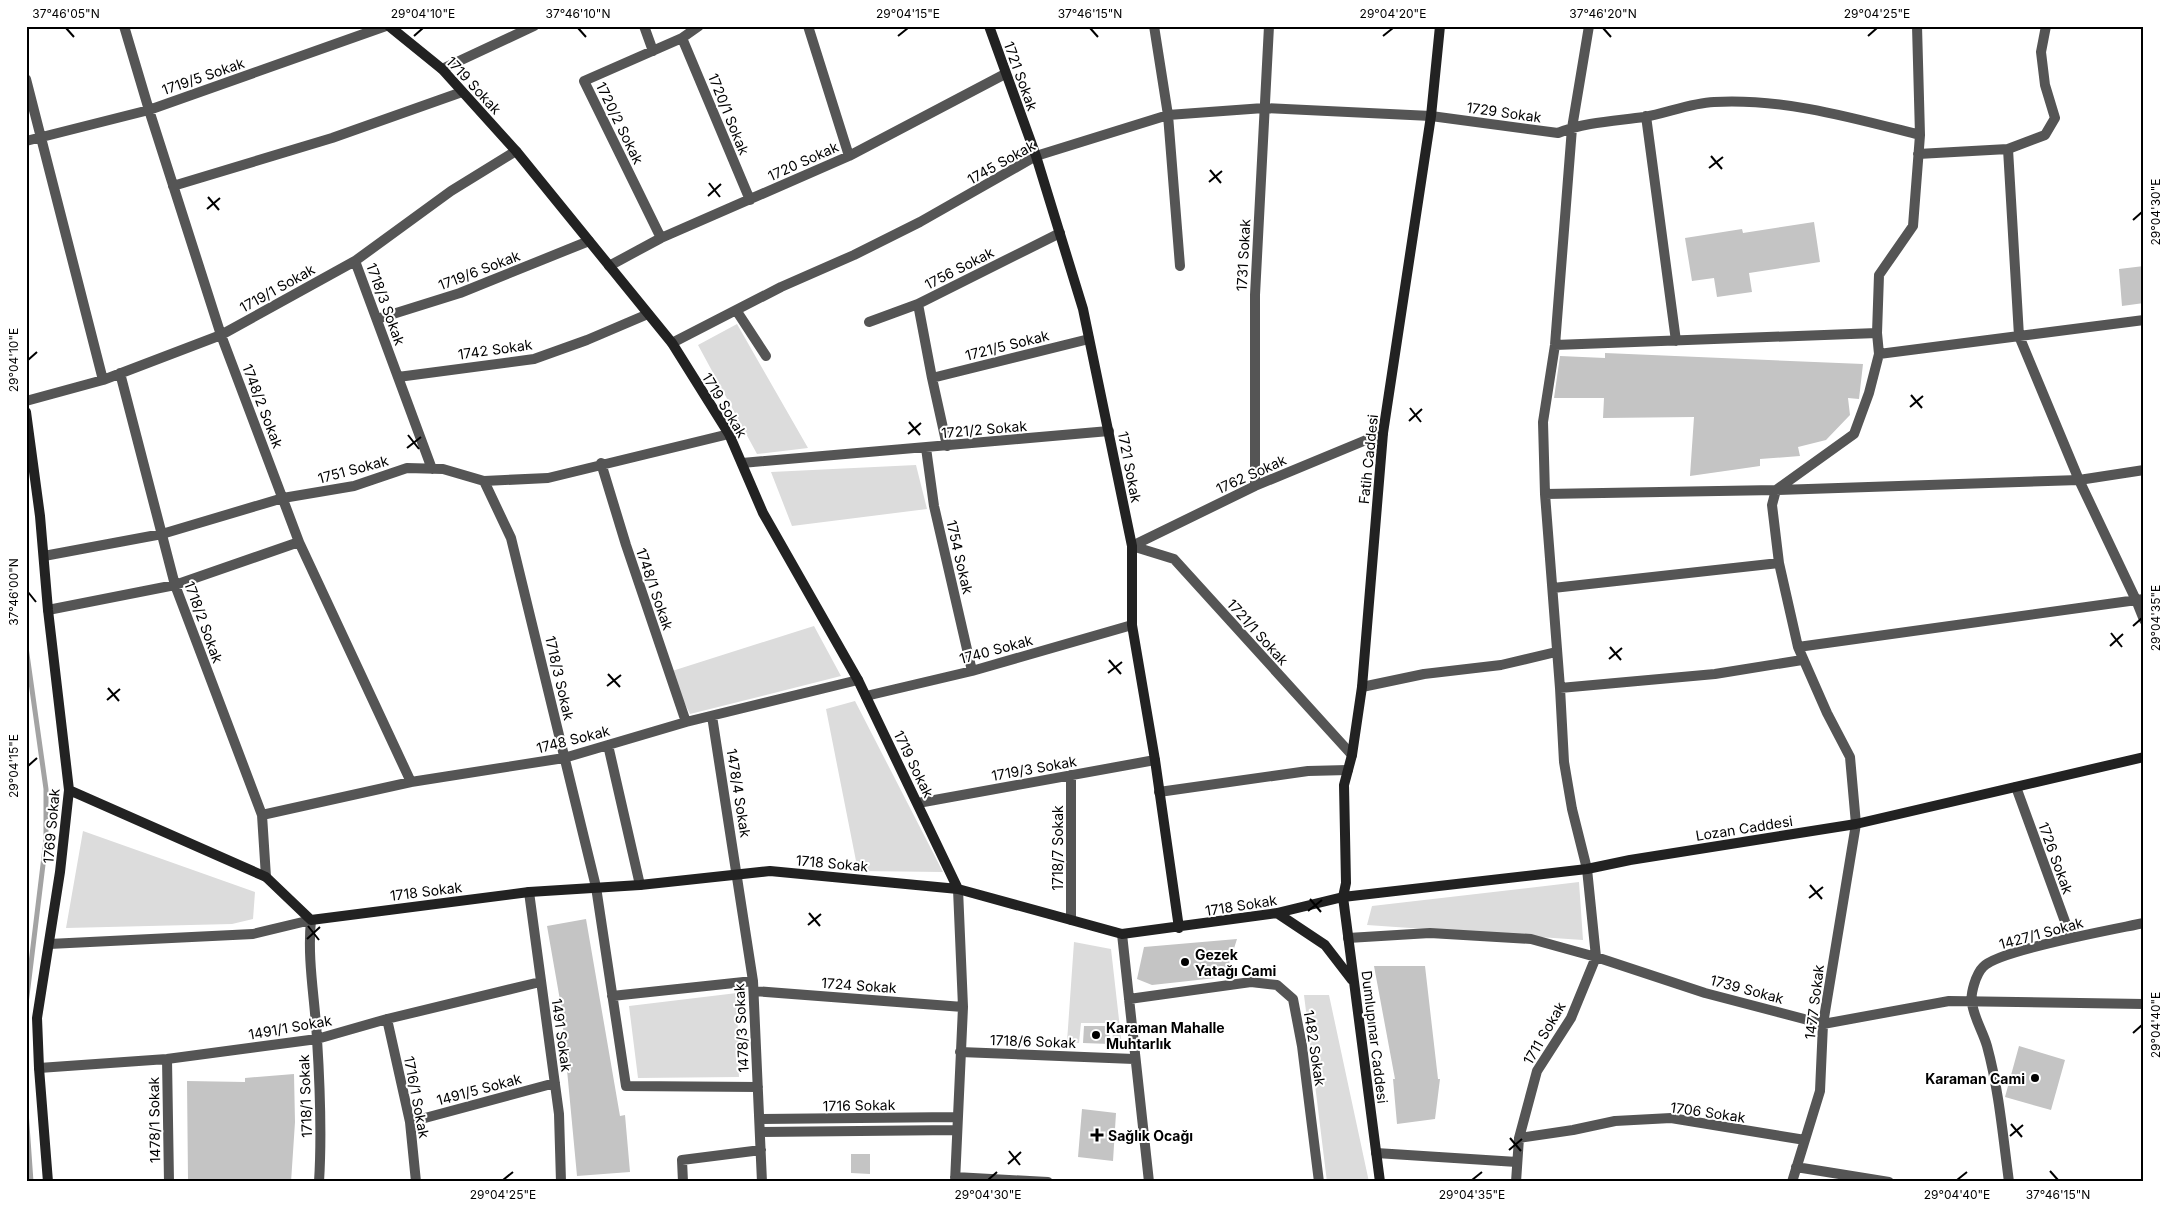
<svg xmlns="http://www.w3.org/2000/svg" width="2170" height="1208" font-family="Inter,sans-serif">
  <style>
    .green { fill: #dcdcdc }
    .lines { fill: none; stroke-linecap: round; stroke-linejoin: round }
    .stream { stroke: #a3a3a3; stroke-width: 5 }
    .building { fill: #c4c4c4 }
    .street { stroke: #555; stroke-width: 10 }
    .secondary { stroke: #222; stroke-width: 10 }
    .ticks { fill: none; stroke: #000; stroke-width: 2 }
    .poi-dot { fill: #000; stroke: #fff; stroke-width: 2 }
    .labels { text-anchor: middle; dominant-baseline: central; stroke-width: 4; stroke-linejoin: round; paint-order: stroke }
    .street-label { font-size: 14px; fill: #000; stroke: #fff }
    .poi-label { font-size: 14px; font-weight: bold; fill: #000; stroke: #fff; text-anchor: start }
    .neatline { fill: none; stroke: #000; stroke-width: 2 }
    .ticks-label { font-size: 12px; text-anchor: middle; fill: #000 }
  </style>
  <rect width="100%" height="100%" fill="#fff"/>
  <path class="green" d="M737,324L808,448L757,454L698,345Z
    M916,465L927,509L792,526L771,472Z
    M814,626L841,676L690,714L669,672Z
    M855,701L943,872L858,871L826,709Z
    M83,831L255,892L253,919L232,924L66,928Z
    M1579,882L1583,940L1367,925L1372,906Z
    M1074,942L1111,949L1122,1046H1114L1111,1023H1081L1079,1043L1067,1042Z
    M737,993L739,1077L638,1078L629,1006Z
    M1304,995H1329L1369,1182H1327Z"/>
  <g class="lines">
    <path class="stream" d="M26,647L46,789V840L26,1004
      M26,1111L31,1182"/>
  </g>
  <path class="building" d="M1814,222L1820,262L1749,273L1752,292L1717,297L1714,278L1692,281L1685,238L1742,229L1743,233Z
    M2144,266V303L2122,306L2119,269Z
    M1605,353L1863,364L1859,399L1848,398L1850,415L1826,440L1798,447L1800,456L1760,459V466L1690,476L1694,417L1603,418L1604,398H1554L1560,356L1605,358Z
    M586,919L620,1116L625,1115L630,1172L577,1176L561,1006L547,926Z
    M1237,939L1225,977L1152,985L1137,979L1144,947Z
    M1374,966H1425L1438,1079H1440L1435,1119L1397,1124L1393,1079H1395Z
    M1084,1026H1109L1110,1044L1083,1043Z
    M2019,1046L2065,1060L2051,1110L2005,1097Z
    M294,1074L295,1122L291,1182L188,1180L187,1081L245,1082V1078Z
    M1082,1109L1116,1113L1113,1161L1078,1157Z
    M851,1154H870V1174L851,1173Z"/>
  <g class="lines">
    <path class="street" d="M124,26L149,110L221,335L299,542L411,782
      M644,26L653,51
      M808,26L849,156
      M1154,26L1168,115L1180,266
      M682,38L750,200
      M442,69L534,26
      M26,79L103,380
      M1646,116L1676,341
      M26,141L149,110L386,26
      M2008,149L2019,336L2079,480L2136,600L2144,620
      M1918,154L2008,149L2045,135L2055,118L2045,85L2041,52L2046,26
      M173,186L332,138L462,92
      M661,238L584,81L682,38L699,26
      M355,261L432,469
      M609,266L661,238L849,156L1005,74
      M918,304L932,378L947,446
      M736,310L766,356
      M377,319L460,293L589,241
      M869,322L918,304L1060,233
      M672,343L781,287L854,255L920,222L1036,156L1168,115L1264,108L1431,116L1558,133C1585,122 1615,121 1644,117C1667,113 1691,103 1714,102C1784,98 1853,118 1920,135
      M1555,345L1877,333
      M1879,354L2144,320
      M120,373L175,585L262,815L266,877
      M398,377L534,359L587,340L648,314
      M932,378L1089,339
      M26,401L103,380L221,335L355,261L451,191L516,151
      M926,448L934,506L972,671
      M601,463L626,545L686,722
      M742,463L1109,431
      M484,481L511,538L596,887L626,1086L758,1087
      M1255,486V295L1269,26
      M1545,494L1776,490L2079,480L2144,470
      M1132,546L1174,559L1352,755
      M1132,546L1255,486L1383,433
      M44,556L162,534L283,498L354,486L407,468L443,469L484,481L548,478L729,434
      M1553,588L1779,563
      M48,610L175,585L299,542
      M1798,647L2144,599
      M1362,687L1424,674L1501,665L1556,652
      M1560,688L1715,674L1802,660
      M866,696L972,671L1132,625
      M712,716L753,981L762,1182
      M608,745L640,885
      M2016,787L2071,938
      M1159,792L1308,771L1348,770
      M918,803L1155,760
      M262,815L411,782L564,758L686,722L858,680
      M529,892L559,1114L561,1182
      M1071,920V775
      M1122,934L1149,1182
      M1348,938L1430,933L1531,939L1596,957L1705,993L1823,1024L1949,1001L2144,1004
      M49,944L253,934L311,920C307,960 315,999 317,1039C320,1086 322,1135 319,1182
      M754,991L963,1007
      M612,996L753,981
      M1129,999L1251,982L1277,985L1293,999L1302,1046L1319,1182
      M387,1019L410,1122L416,1182
      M960,1052L1134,1059
      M167,1059L169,1182
      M39,1068L167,1059L317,1039L387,1019L540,982
      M760,1119L957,1117
      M410,1122L555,1083
      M761,1132L957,1130
      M1519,1138L1573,1130L1615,1121L1671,1118L1805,1140
      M1376,1153L1517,1162
      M1796,1167L1889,1182
      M955,1177L1048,1182
      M683,1182L682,1160L761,1150
      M955,1182L963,1007L958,889
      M1516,1182L1519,1138L1537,1071L1571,1018L1596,957L1587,869L1572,809L1564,762L1560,688L1545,494L1543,422L1555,345L1572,128L1589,26
      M1792,1182L1820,1091L1823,1024L1856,824L1850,757L1827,713L1798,647L1779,563L1772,505L1776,490L1854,434L1869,393L1879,354L1877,333L1879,275L1913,226L1920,135L1917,26
      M2009,1182C2003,1137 1999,1090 1987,1046C1983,1032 1974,1018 1972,1003C1970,994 1976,974 1983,967C1998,950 2116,929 2144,923"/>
    <path class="secondary" d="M389,26L442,69L516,151L672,343L729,434L763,513L858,680L958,889
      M989,26L1036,156L1083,309L1132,546V625L1155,760L1179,928
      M26,412L40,516L48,610L69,790L60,872L37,1018L39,1068L48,1182
      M69,790L266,877L311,920L529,892L640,885L770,871L958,889L1122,934L1277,913L1343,897L1587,869L1630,860L1856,824L2144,757
      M1277,913L1325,945L1352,980
      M1380,1182L1343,897L1346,883L1344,785L1352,755L1362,687L1383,433L1431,116L1440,26"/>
  </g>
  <path class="ticks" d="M66,28L74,37M578,28L586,37M1090,28L1098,37M1603,28L1611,37M414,36L423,28M898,36L908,28M1383,36L1393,28M1868,36L1877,28M1711,156L1722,169M1709,168L1723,157M1210,170L1221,183M1209,182L1222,171M709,183L720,197M708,196L721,184M208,197L219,210M207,209L220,198M2133,220L2142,212M28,360L37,352M1911,395L1922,408M1910,407L1923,396M1410,408L1421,422M1409,421L1422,409M909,422L920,435M908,434L921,423M408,435L419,449M407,448L421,437M28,592L36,602M2133,626L2142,618M2111,633L2122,647M2110,646L2123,634M1610,647L1621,660M1609,659L1622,648M1109,660L1121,674M1108,673L1122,662M608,674L620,687M607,686L621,675M108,688L119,701M107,700L120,689M28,766L37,758M1810,885L1822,899M1809,898L1823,887M1310,899L1321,912M1308,911L1322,900M809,913L820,926M808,925L821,914M308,926L319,940M307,939L320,927M2133,1033L2142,1025M2011,1124L2022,1137M2010,1136L2023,1125M1510,1138L1521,1151M1509,1150L1522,1139M1009,1151L1020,1165M1008,1164L1021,1152M2050,1171L2058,1180M503,1180L513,1172M988,1180L997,1172M1472,1180L1482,1172M1957,1180L1967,1172"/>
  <g class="poi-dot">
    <circle cx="1185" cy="962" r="5"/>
    <circle cx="1096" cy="1035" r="5"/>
    <circle cx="2035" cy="1078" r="5"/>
    <path d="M1094.5 1127.5h5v5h5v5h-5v5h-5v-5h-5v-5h5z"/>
  </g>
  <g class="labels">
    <g class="street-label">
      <text transform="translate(203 76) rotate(-19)">1719/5 Sokak</text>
      <text transform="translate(1021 76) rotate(70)">1721 Sokak</text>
      <text transform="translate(474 85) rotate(47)">1719 Sokak</text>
      <text transform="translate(1504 112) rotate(8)">1729 Sokak</text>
      <text transform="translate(729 114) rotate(68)">1720/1 Sokak</text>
      <text transform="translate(620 123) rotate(64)">1720/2 Sokak</text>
      <text transform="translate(803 161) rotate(-24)">1720 Sokak</text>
      <text transform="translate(1001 162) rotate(-29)">1745 Sokak</text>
      <text transform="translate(1243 255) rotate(-87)">1731 Sokak</text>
      <text transform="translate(959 268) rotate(-27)">1756 Sokak</text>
      <text transform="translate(479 270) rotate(-21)">1719/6 Sokak</text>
      <text transform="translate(277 288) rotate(-29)">1719/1 Sokak</text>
      <text transform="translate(386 304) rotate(70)">1718/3 Sokak</text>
      <text transform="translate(1007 345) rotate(-14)">1721/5 Sokak</text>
      <text transform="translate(495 349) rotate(-8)">1742 Sokak</text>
      <text transform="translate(725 405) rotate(59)">1719 Sokak</text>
      <text transform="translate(263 406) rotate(69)">1748/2 Sokak</text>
      <text transform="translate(984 429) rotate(-5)">1721/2 Sokak</text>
      <text transform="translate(1368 459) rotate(-84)">Fatih Caddesi</text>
      <text transform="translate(1130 467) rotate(79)">1721 Sokak</text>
      <text transform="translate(353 469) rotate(-15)">1751 Sokak</text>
      <text transform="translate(1251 474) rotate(-24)">1762 Sokak</text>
      <text transform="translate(960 557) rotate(77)">1754 Sokak</text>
      <text transform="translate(655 589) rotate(71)">1748/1 Sokak</text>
      <text transform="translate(204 622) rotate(70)">1718/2 Sokak</text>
      <text transform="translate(1258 632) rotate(48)">1721/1 Sokak</text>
      <text transform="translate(996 649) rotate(-15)">1740 Sokak</text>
      <text transform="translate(560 678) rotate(77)">1718/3 Sokak</text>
      <text transform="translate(573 739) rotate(-14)">1748 Sokak</text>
      <text transform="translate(914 764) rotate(64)">1719 Sokak</text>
      <text transform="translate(1034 768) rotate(-10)">1719/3 Sokak</text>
      <text transform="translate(739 793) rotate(81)">1478/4 Sokak</text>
      <text transform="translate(51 826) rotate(-85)">1769 Sokak</text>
      <text transform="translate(1744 828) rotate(-9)">Lozan Caddesi</text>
      <text transform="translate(1057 848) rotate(-90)">1718/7 Sokak</text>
      <text transform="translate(2056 858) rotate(70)">1726 Sokak</text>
      <text transform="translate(832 863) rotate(5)">1718 Sokak</text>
      <text transform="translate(426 891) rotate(-7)">1718 Sokak</text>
      <text transform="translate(1241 905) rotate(-9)">1718 Sokak</text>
      <text transform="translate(2041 933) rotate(-15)">1427/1 Sokak</text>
      <text transform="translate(859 985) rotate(4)">1724 Sokak</text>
      <text transform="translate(1747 989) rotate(15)">1739 Sokak</text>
      <text transform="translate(1814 1002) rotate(-83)">1477 Sokak</text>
      <text transform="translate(290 1027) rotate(-10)">1491/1 Sokak</text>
      <text transform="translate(741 1028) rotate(-93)">1478/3 Sokak</text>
      <text transform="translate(1544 1033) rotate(-60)">1711 Sokak</text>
      <text transform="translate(562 1035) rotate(82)">1491 Sokak</text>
      <text transform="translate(1375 1037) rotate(83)">Dumlupınar Caddesi</text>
      <text transform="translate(1033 1041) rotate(2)">1718/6 Sokak</text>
      <text transform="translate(1315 1048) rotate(81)">1482 Sokak</text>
      <text transform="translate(479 1089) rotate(-15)">1491/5 Sokak</text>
      <text transform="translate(305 1096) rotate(-92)">1718/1 Sokak</text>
      <text transform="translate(417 1097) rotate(79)">1716/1 Sokak</text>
      <text transform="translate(859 1105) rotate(-1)">1716 Sokak</text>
      <text transform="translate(1708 1112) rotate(8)">1706 Sokak</text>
      <text transform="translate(154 1120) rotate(-91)">1478/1 Sokak</text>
    </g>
    <g class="poi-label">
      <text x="1195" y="954">Gezek<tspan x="1195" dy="16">Yatağı Cami</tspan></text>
      <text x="1106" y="1027">Karaman Mahalle<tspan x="1106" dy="16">Muhtarlık</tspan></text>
      <text x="2025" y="1078" text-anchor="end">Karaman Cami</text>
      <text x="1108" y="1135">Sağlık Ocağı</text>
    </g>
  </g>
  <rect width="2170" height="1208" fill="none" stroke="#ffffff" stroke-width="55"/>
  <rect x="28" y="28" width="2114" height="1152" class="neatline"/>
  <g class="ticks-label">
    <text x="66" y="18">37°46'05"N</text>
    <text x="423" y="18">29°04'10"E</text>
    <text x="578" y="18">37°46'10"N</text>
    <text x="908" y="18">29°04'15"E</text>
    <text x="1090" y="18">37°46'15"N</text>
    <text x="1393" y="18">29°04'20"E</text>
    <text x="1603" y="18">37°46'20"N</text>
    <text x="1877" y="18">29°04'25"E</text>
    <text transform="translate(2156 212) rotate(-90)" y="4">29°04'30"E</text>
    <text transform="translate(14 360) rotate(-90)" y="4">29°04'10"E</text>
    <text transform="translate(14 592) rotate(-90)" y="4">37°46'00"N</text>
    <text transform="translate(2156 618) rotate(-90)" y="4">29°04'35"E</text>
    <text transform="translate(14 766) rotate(-90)" y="4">29°04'15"E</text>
    <text transform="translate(2156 1025) rotate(-90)" y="4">29°04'40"E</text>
    <text x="503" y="1199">29°04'25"E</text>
    <text x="988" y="1199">29°04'30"E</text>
    <text x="1472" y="1199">29°04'35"E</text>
    <text x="1957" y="1199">29°04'40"E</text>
    <text x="2058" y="1199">37°46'15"N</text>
  </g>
</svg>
